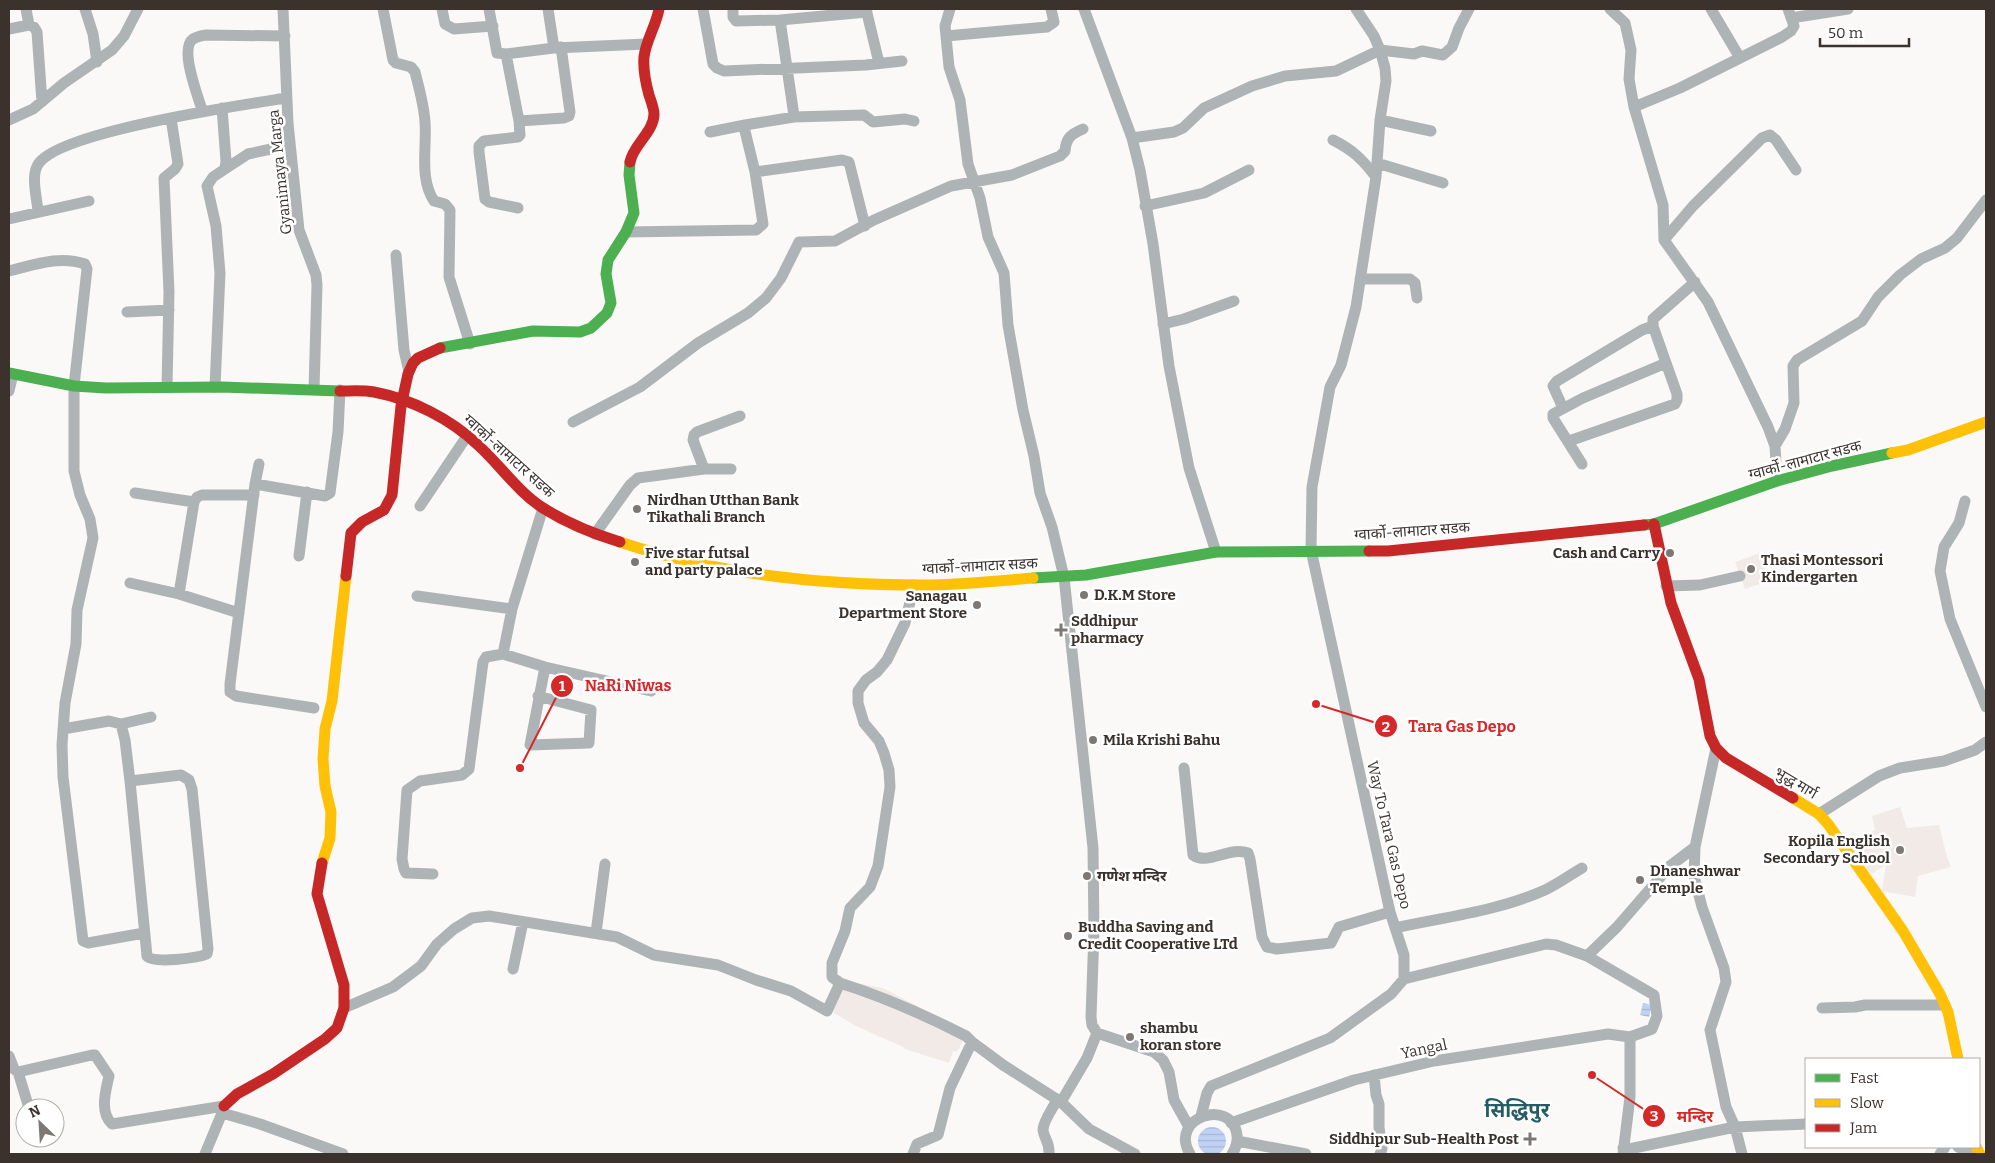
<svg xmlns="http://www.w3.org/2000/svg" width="1995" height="1163" font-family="Bitter,'Noto Sans Devanagari',serif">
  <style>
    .built { fill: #f2eae6 }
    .water { fill: url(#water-rules) }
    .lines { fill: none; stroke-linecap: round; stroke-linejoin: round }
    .street { stroke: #aeb4b6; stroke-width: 11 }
    .fast { stroke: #4caf50; stroke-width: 11 }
    .slow { stroke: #ffc107; stroke-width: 11 }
    .jam { stroke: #c62828; stroke-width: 11 }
    .poi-dot { fill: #7e7874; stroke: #fff; stroke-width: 2 }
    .labels { text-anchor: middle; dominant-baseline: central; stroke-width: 5; stroke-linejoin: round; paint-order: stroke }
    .street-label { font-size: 15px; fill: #3b322d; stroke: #fff }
    .poi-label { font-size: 15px; font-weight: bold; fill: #3b322d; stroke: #fff; text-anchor: start }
    .district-label { font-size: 20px; font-weight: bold; fill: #245c66; stroke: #fff }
    .leader { fill: none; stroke: #d62828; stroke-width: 2 }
    .callout-dot { fill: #d62828; stroke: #fff; stroke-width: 2 }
    .mark-label { font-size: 15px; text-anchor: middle; font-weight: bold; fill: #fff }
    .callout-label { font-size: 16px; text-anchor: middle; font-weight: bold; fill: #d62828; stroke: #fff; stroke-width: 5; stroke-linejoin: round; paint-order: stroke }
  </style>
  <defs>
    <pattern id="water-rules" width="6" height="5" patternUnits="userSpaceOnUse" patternTransform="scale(1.25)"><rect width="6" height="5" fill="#c0d2f4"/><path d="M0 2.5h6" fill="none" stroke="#a6b5d2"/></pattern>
  </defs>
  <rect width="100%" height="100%" fill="#fbf9f7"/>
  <path class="built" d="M1760,553L1769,581L1745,589L1735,562Z
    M1900,807L1907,828L1939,825L1947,857L1951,867L1918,876L1915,897L1882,891L1886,865L1871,874L1849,844L1875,830L1872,816Z
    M846,981L883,988L965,1031L967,1033L957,1052L953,1051L949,1063L905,1049L903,1047L856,1026L832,1012Z"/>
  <path class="water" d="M1643,1003L1652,1005L1649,1017L1640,1015Z
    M1198 1141a14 14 0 1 1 28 0a14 14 0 1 1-28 0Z"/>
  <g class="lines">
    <path class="street" d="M26,9L29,25L34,27L37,32L42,102
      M85,9L93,34L97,62
      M283,9L288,123L299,230L316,275L317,285L314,389
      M383,9L393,60L396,63L411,67L415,72C419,88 424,105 425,122C427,148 419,178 434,201L445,204L450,210L449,277L470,344
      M442,9L445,24L454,29L493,26
      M489,9L497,53L506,54L554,48L646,44
      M548,9L554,48
      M703,9L713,64L717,68L724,71L866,65L902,61
      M866,9L879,63
      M950,9L945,26L949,67L960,100L968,164L980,198L988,237L1004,273L1008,325L1023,410L1034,456L1040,493L1052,527L1064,577L1093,848L1094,932L1091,1017L1092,1025L1097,1033L1154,1052L1163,1060L1169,1072L1174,1100L1189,1127
      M1084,9L1132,138L1140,170L1153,244L1169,366L1189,468L1216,552
      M1356,9L1374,36L1380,50L1385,68L1386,81L1380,120L1376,177L1356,307L1341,365L1330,387L1312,487L1311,550L1390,912L1404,955V979
      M1610,9L1625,23L1631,50L1629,79L1634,107L1663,205L1664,240L1708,302L1768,427L1775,446L1777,481
      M1711,9L1740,58
      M1791,18L1848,9
      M780,20L867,12
      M9,29L29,25
      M946,36L1047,27L1054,22L1051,9
      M506,54L519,121L520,135L518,137L484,141L479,146V152L485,199L489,202L518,208
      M1634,107L1680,88L1782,37L1791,31L1794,26L1788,9
      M202,110C198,96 179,49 193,39C196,37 201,36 205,35L285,36
      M794,117L864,115L873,122L905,119L914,121
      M9,120L33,109L64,83L112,50L124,36L138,9
      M1380,120L1431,131
      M519,121L564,118L569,116L570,112L561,47
      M710,132L745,125
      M1132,138L1174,132L1183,128L1204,108L1252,86L1285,76L1336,71L1380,50L1414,54L1422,51L1443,55L1452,47L1459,28L1469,9
      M1333,140C1353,150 1362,159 1376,177
      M1377,163L1443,183
      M225,169L248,154L290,145
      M755,172L842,160L849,162L865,226
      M1145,206L1204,193L1249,170
      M38,211C37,198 30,174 39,163C63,131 242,105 286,98
      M9,219L89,201
      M626,232L756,230L763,224L755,172L745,131V125L794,117L793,109L780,20L736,21L733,17V9
      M1664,240L1693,206L1762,138L1770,135L1776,140L1796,170
      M396,255L404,350L409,372
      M9,271C34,265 59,255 85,264L87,269L74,386V471L80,495L90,519L93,538L77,610L76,644L65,703L62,745L63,777L83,941L88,943L144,933
      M1360,279H1410L1415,283L1417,298
      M127,312L169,310
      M1163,324L1184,319L1234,301
      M167,387L169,292L164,178L175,169L178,164L171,118
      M215,387L220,273L216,226L207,186L213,177L225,169L226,161L222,108
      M9,391L13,374
      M1563,408L1553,386L1557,381L1642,330L1653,326
      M573,422L640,387L698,343L748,313L766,298L781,278L799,242L835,241L874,220L951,186L1012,175L1060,156L1065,151C1066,138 1071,134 1083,129
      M1569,441L1675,404L1677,400V394L1653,326V319L1695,282
      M1775,446L1785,429L1794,403L1793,366L1797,360L1862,321L1878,297L1900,275L1921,259L1945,248L1957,238L1986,200
      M1582,464L1553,418V414L1583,398L1666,363
      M704,469L693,440L694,435L697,432L740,416
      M255,484L259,464
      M135,493L194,502
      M1965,501L1959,523L1944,547L1940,571L1950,619L1986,707
      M420,506L467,436
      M595,534L630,485L638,478L704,469H731
      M299,556L307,492
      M130,583L179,594L239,613
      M1666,586L1700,585L1740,576
      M179,594L194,502L197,497L202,495H254
      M417,596L512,609
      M545,667L651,691
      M538,696L591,710L589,743L530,745L545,667L503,654L512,609L543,508
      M314,708L236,696L230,692V684L255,484L325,496L330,493L338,432L340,390
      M121,724L125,740L130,781L147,956C153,964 197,958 207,954L208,949L192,789L189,780L181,775L130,781
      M63,729L109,721L121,724L151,717
      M1184,768L1193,855C1208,866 1229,846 1248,853L1250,859L1262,937L1267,947L1277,949L1331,943L1339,927L1390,912
      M1819,814L1879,776L1900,768L1944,761L1975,750L1986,742
      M1695,847L1694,876L1702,907L1724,968L1726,982L1710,1030L1726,1107L1735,1127L1742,1154
      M433,874L406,873L404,869L402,859L407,790L420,781L462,775L469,769L483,662L486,657L503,654
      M1395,928C1445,917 1498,911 1545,890C1558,884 1570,875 1582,868
      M596,933L605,864
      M513,969L523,922
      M840,983C884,997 925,1015 966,1036L972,1042
      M344,1008L393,987L421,966L437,944L454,929L472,918L489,916L617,937L654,955L718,965L756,980L791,991L827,1011L840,983L832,977V963L845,931L850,908L870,887L878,866L890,787L889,770L884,753L879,741L864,723L858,703V691L866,680L877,672L887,660L905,623L914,585
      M1822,1008L1855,1007L1865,1005H1945
      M9,1056L14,1069L18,1072L92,1055H95L109,1076C106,1090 99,1112 112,1124L224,1106L222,1113L260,1124L343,1154
      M18,1072L29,1108
      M1374,1075L1376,1095L1379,1104V1127L1382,1149L1380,1154
      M1061,1102L1087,1058L1097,1033
      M1201,1116L1207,1093L1211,1086L1330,1038L1391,994L1404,979L1546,944L1556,945L1587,956
      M1231,1123L1354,1080L1434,1061L1608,1034L1630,1037L1652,1029L1657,1016L1654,995L1587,956L1617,927L1670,866L1695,847L1716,748
      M1237,1141L1306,1154
      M1958,1147L1977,1154
      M1623,1148L1629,1149L1735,1127L1806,1124
      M205,1154L222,1113
      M913,1154L917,1144L938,1135L950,1088L972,1042L1003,1065L1061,1102L1089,1129L1135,1154
      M1049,1154C1050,1142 1044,1139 1043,1130C1043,1121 1053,1108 1057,1100
      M1190,1154C1168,1117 1232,1097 1237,1135C1238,1143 1236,1148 1232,1154
      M1623,1154L1630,1097V1037
      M1940,1154L1945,1147"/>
    <path class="fast" d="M440,348L533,331L580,332L591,328L607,313L611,303L606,274L608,260L626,232L634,213L629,175L630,162
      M9,373L74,386L106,388L222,387L340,391
      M1644,525L1654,524L1777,481L1832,466L1892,453
      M1033,578L1086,575L1216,552L1369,551"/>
    <path class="slow" d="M1892,453L1908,450L1986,422
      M620,542C715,574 823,585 923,585C960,585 997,581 1033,578
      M1793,798L1819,814L1828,824L1903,931L1940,994L1948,1012L1958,1059
      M322,863L330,838L331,812L325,786L323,759L325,729L332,701L346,576
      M1976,1147L1980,1154"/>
    <path class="jam" d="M630,162C633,145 654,132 654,114C654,109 651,101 649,95C646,84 643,69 644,57C646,40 656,26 659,9
      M340,391C351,391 363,390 374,392C411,399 451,419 478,445C500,465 518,492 543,508C567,523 594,534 620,542
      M1654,524L1671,603L1699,679L1710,736L1716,748L1726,758L1793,798
      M1369,551H1388L1644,525
      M346,576L351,533L362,522L384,510L392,495L401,406L408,374L413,363L418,358L440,348
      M224,1106L237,1094L273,1074L325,1039L337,1028L344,1008V985L317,894L322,863"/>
  </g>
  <g class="poi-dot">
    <circle cx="637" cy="509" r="5"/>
    <circle cx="1670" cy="553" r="5"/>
    <circle cx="635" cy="562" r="5"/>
    <circle cx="1751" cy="569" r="5"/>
    <circle cx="1084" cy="595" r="5"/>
    <circle cx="977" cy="605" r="5"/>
    <path d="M1058.5 622.5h5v5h5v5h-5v5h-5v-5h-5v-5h5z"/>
    <circle cx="1093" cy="740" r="5"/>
    <circle cx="1900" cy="850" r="5"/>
    <circle cx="1087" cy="876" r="5"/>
    <circle cx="1640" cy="880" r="5"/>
    <circle cx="1068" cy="936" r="5"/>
    <circle cx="1130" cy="1037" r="5"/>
    <path d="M1527.5 1131.5h5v5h5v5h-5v5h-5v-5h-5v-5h5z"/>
  </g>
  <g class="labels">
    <g class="street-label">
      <text transform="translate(280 172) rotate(-96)">Gyanimaya Marga</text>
      <text transform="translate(509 456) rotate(42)">ग्वार्को-लामाटार सडक</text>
      <text transform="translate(1805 460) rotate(-15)">ग्वार्को-लामाटार सडक</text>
      <text transform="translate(1412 531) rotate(-4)">ग्वार्को-लामाटार सडक</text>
      <text transform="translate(980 566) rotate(-3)">ग्वार्को-लामाटार सडक</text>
      <text transform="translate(1796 783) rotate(31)">भुद्ध मार्ग</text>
      <text transform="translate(1389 835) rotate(77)">Way To Tara Gas Depo</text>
      <text transform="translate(1424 1049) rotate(-12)">Yangal</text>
    </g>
    <g class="poi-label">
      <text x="647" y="500">Nirdhan Utthan Bank<tspan x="647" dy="17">Tikathali Branch</tspan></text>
      <text x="645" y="553">Five star futsal<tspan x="645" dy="17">and party palace</tspan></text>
      <text x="1660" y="553" text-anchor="end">Cash and Carry</text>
      <text x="1761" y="560">Thasi Montessori<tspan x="1761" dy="17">Kindergarten</tspan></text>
      <text x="1094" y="595">D.K.M Store</text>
      <text x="967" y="596" text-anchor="end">Sanagau<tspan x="967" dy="17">Department Store</tspan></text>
      <text x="1071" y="621">Sddhipur<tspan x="1071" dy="17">pharmacy</tspan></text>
      <text x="1103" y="740">Mila Krishi Bahu</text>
      <text x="1890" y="841" text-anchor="end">Kopila English<tspan x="1890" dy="17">Secondary School</tspan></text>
      <text x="1650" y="871">Dhaneshwar<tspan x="1650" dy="17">Temple</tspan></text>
      <text x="1097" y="876">गणेश मन्दिर</text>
      <text x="1078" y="927">Buddha Saving and<tspan x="1078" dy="17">Credit Cooperative LTd</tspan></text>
      <text x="1140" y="1028">shambu<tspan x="1140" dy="17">koran store</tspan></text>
      <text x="1519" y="1139" text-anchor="end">Siddhipur Sub-Health Post</text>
    </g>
    <g class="district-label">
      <text x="1517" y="1110">सिद्धिपुर</text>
    </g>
  </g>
  <path class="leader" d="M520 768L562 686M1316 704L1386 726M1592 1075L1654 1116"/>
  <g class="callout-dot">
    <circle cx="520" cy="768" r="5"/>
    <circle cx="1316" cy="704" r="5"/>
    <circle cx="1592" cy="1075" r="5"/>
    <circle cx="562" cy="686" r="12"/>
    <circle cx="1386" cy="726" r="12"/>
    <circle cx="1654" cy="1116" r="12"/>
  </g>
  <g class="mark-label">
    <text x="562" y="691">1</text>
    <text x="1386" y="732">2</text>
    <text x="1654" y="1121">3</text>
  </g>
  <g class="callout-label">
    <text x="628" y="691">NaRi Niwas</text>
    <text x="1462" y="732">Tara Gas Depo</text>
    <text x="1695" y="1122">मन्दिर</text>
  </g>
  <rect width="1995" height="1163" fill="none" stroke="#3b322d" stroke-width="20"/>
  <rect x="1805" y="1058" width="175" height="90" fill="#ffffff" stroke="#b1adab"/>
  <rect x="1815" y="1074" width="25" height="8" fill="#4caf50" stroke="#b1adab"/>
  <text x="1850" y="1083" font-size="15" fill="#3b322d">Fast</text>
  <rect x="1815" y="1099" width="25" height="8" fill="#ffc107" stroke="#b1adab"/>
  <text x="1850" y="1108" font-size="15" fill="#3b322d">Slow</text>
  <rect x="1815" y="1124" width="25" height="8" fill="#c62828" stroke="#b1adab"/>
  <text x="1850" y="1133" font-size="15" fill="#3b322d">Jam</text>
  <g transform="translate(40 1123) rotate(335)"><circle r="24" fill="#ffffff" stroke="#b1adab"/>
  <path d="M0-4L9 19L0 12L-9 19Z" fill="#7e7874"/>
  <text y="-8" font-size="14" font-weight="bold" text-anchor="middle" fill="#3b322d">N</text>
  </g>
  <path d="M1820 38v8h89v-8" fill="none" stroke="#3b322d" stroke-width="2.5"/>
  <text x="1828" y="38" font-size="15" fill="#3b322d" stroke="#ffffff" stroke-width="4" paint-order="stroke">50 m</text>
</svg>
